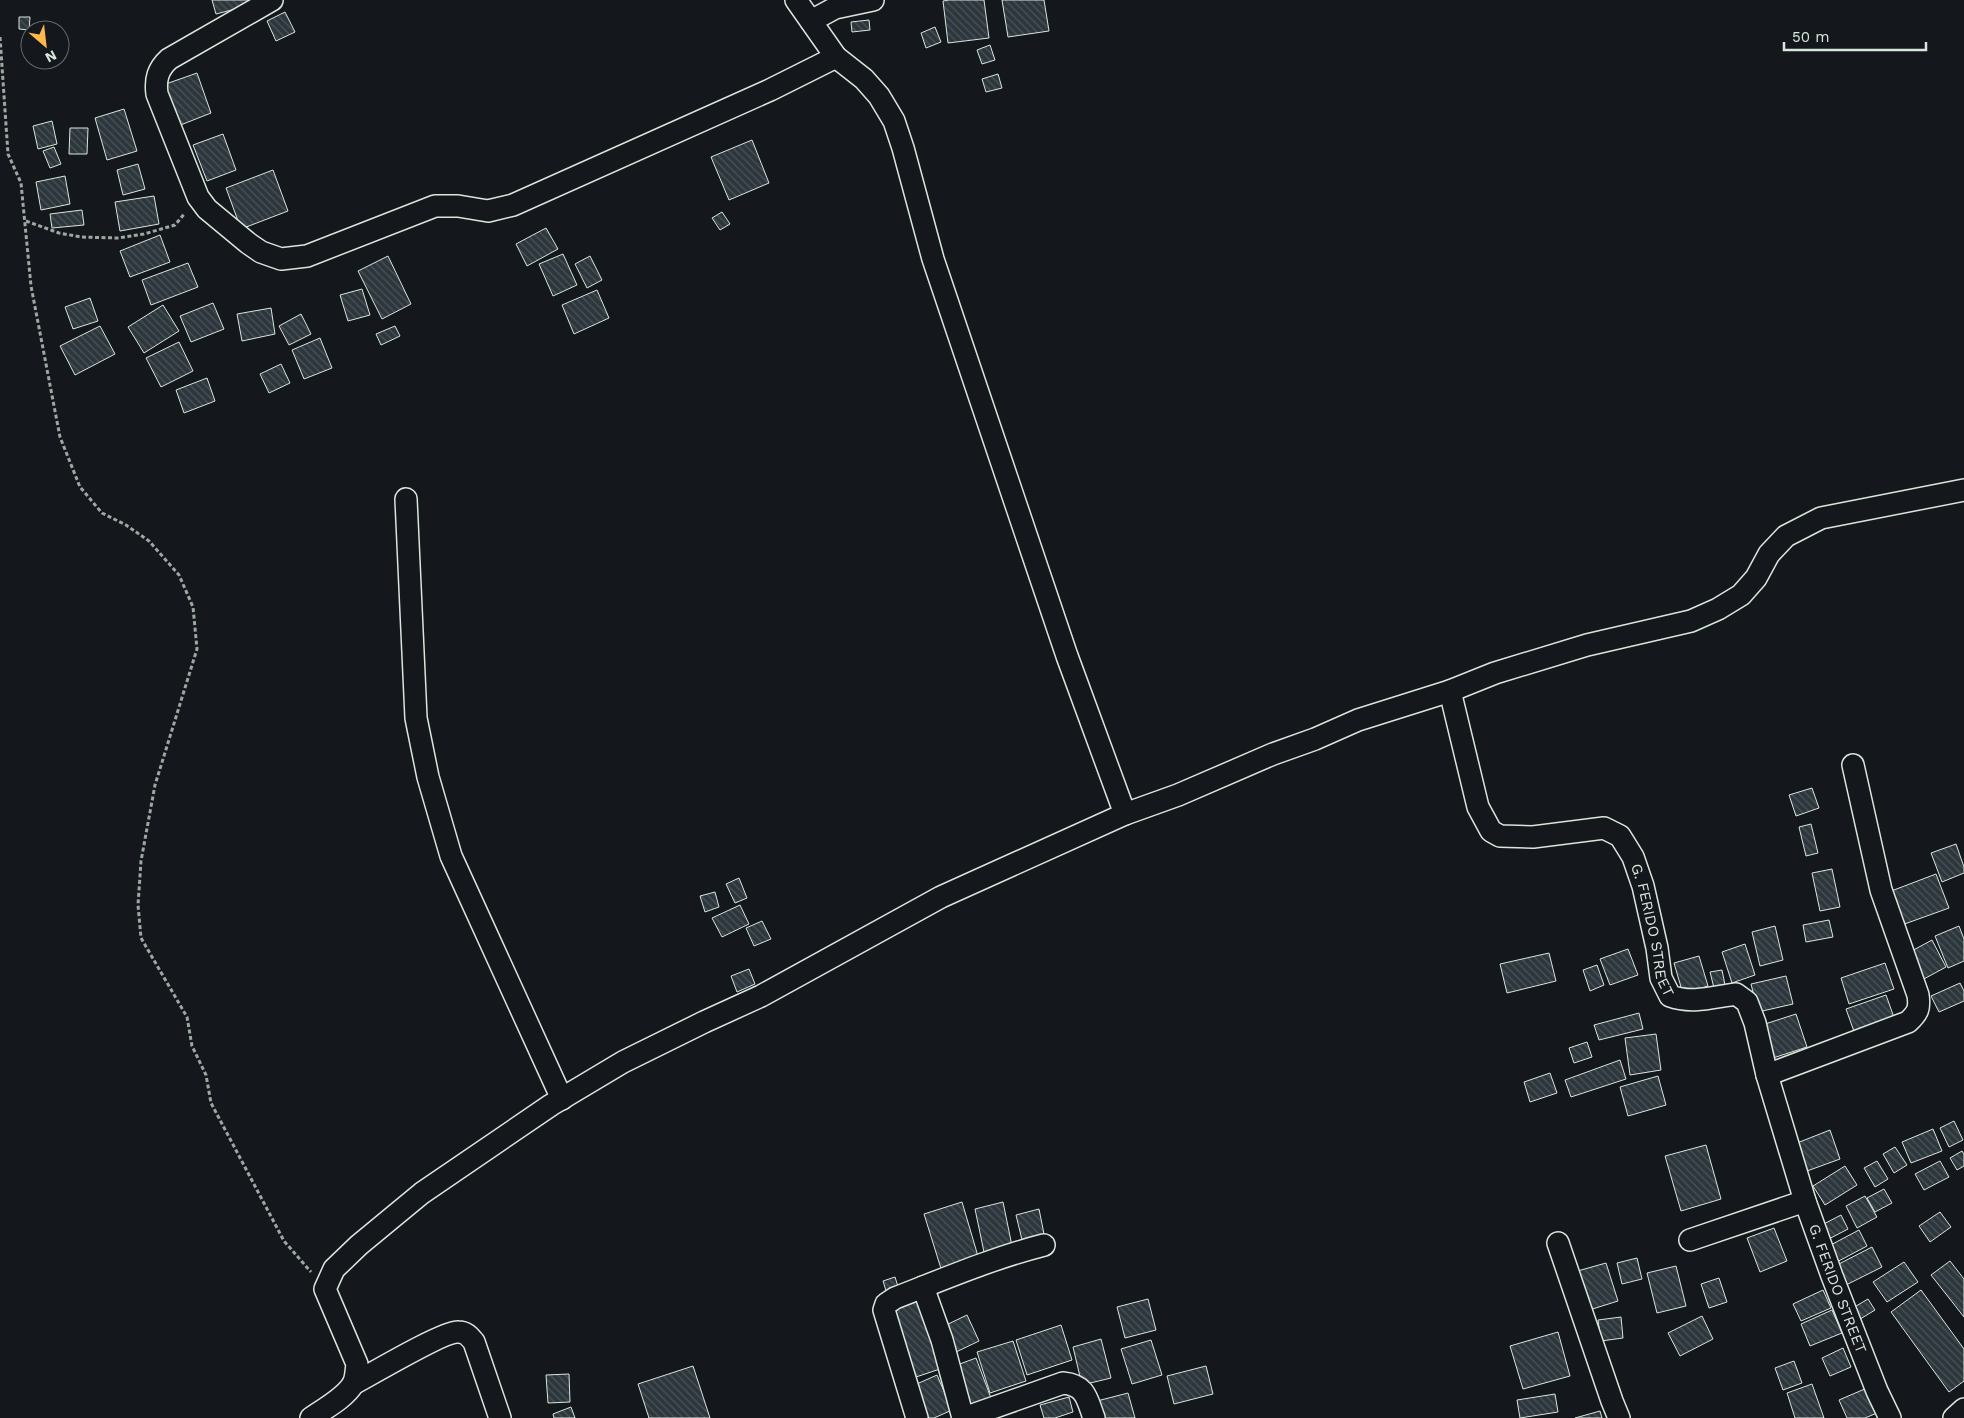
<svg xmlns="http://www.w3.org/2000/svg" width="1964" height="1418" font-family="'Work Sans',sans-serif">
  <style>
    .building { fill: url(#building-back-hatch); stroke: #d8e6dc }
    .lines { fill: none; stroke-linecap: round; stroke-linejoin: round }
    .minor-casing { stroke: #d8e6dc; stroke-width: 24 }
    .path { stroke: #9da8a2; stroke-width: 3; stroke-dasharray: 4 2.5; stroke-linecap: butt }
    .minor { stroke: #14181c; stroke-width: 21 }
    .labels { text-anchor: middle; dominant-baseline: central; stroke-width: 4; stroke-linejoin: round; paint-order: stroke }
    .street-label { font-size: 15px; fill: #d8e6dc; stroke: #14181c }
  </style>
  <defs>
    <pattern id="building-back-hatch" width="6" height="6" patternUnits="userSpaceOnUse" patternTransform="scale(1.25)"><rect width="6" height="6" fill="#2c363c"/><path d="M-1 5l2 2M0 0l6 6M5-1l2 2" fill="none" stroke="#4a5358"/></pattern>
  </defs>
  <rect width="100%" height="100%" fill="#14181c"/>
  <path class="building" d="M212,0H250L251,5L216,14Z
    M949,0H984L989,38L948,43L943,1Z
    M1002,0H1044L1049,31L1008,37Z
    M285,12L295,32L276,41L267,21Z
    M19,17H30L29,30L19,29Z
    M869,20L870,30L852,32L851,22Z
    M935,27L941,42L926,48L921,33Z
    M990,45L995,60L982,64L977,50Z
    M197,73L211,113L178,126L163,85Z
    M998,74L1002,88L986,92L982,79Z
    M124,109L137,151L107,160L95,118Z
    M52,121L57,144L38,149L33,126Z
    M70,128H88L87,154H69Z
    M223,134L236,170L207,181L193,145Z
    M752,140L769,183L729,200L711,157Z
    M54,147L61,164L50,168L43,151Z
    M138,164L145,189L123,195L117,170Z
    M273,170L288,211L241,229L226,188Z
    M65,176L70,204L41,210L36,182Z
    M154,196L159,224L120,231L115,202Z
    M82,210L84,225L52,228L50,214Z
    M722,212L730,224L720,230L712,218Z
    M546,228L558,249L527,266L516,244Z
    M160,235L170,262L130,277L120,251Z
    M563,254L577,285L553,296L539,264Z
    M388,256L411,304L382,319L358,271Z
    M590,256L602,280L587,288L575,264Z
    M188,263L198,287L151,305L142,280Z
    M362,289L370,315L348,321L340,295Z
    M597,290L609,318L574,334L562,305Z
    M90,298L98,321L73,329L65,307Z
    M213,303L224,329L191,342L180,316Z
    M163,305L179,331L144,353L128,327Z
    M271,308L275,334L242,341L237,314Z
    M301,314L311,334L289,345L279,326Z
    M100,326L115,354L75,375L60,346Z
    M395,326L400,336L381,345L376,334Z
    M320,338L332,368L304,379L292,350Z
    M179,342L193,371L161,387L146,358Z
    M281,364L290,383L269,393L260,374Z
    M207,378L215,401L184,413L176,390Z
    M1812,788L1819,808L1796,816L1789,795Z
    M1811,824L1818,853L1806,856L1799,827Z
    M1956,844L1964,867V873L1942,882L1931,853Z
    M1832,869L1840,907L1820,911L1812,873Z
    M1936,874L1949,908L1899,926L1886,893Z
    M739,878L747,898L735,903L726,884Z
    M715,892L719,907L705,912L700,896Z
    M740,905L749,924L722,937L712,918Z
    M1829,920L1833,937L1806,942L1803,925Z
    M762,921L771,939L754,946L746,928Z
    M1775,926L1783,960L1760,966L1752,932Z
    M1959,926L1964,939V961L1948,968L1935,936Z
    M1932,940L1946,967L1922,980L1908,953Z
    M1745,944L1755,975L1732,983L1722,952Z
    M1628,949L1638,975L1610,985L1600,959Z
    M1549,953L1556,981L1507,993L1500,964Z
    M1699,956L1708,986L1683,994L1674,963Z
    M1885,963L1894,989L1849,1004L1841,978Z
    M1597,965L1604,985L1590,991L1583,970Z
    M749,969L755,984L737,992L731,976Z
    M1722,970L1726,990L1715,992L1710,972Z
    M1786,976L1793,1004L1758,1012L1751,984Z
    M1960,983L1964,991V1001L1939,1012L1931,996Z
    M1886,995L1896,1023L1856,1037L1846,1009Z
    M1639,1013L1643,1029L1599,1040L1594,1025Z
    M1796,1014L1807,1047L1773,1058L1762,1025Z
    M1656,1034L1661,1070L1630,1075L1625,1038Z
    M1587,1042L1592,1057L1574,1063L1569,1048Z
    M1620,1060L1626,1079L1571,1097L1565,1080Z
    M1550,1073L1557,1093L1530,1102L1524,1082Z
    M1658,1076L1666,1105L1628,1116L1620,1087Z
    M1954,1121L1963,1140L1949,1147L1940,1128Z
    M1933,1129L1942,1151L1911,1163L1902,1142Z
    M1830,1130L1840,1159L1807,1171L1797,1143Z
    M1706,1145L1721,1199L1681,1211L1665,1156Z
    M1895,1147L1907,1165L1894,1173L1883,1154Z
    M1962,1151L1964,1154V1166L1957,1170L1950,1158Z
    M1877,1161L1888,1179L1875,1187L1864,1168Z
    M1940,1161L1949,1177L1924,1190L1915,1174Z
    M1845,1166L1857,1185L1825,1205L1813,1186Z
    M1884,1189L1892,1203L1875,1212L1867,1198Z
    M1865,1196L1877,1217L1857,1228L1846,1206Z
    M962,1202L980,1263L943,1275L924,1214Z
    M1003,1202L1012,1246L984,1252L975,1209Z
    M1039,1209L1045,1239L1023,1244L1016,1215Z
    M1940,1212L1951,1227L1930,1242L1919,1226Z
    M1841,1215L1848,1229L1825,1241L1818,1227Z
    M1774,1228L1787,1261L1760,1272L1747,1238Z
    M1859,1230L1867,1246L1833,1264L1825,1248Z
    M1872,1247L1882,1267L1844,1286L1835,1266Z
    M1637,1258L1642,1279L1622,1284L1617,1263Z
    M1950,1261L1964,1279V1317L1931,1275Z
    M1904,1262L1918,1282L1887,1302L1873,1282Z
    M1606,1263L1618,1301L1586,1311L1574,1272Z
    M1676,1266L1686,1306L1657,1313L1647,1273Z
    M895,1277L900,1293L888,1297L883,1281Z
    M1719,1278L1727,1302L1709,1308L1701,1284Z
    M1823,1290L1831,1308L1801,1321L1793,1304Z
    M1921,1290L1964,1349V1381L1949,1392L1891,1312Z
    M918,1299L943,1368L910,1379L886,1310Z
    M1148,1299L1156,1330L1125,1338L1117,1307Z
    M1868,1299L1875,1310L1857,1321L1851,1309Z
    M1832,1310L1842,1333L1810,1346L1801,1324Z
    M967,1315L979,1341L954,1353L942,1327Z
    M1702,1316L1713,1339L1680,1356L1668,1333Z
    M1621,1317L1623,1338L1601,1341L1598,1320Z
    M1061,1325L1072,1360L1027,1375L1016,1340Z
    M1558,1332L1570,1376L1523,1389L1510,1346Z
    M1101,1339L1111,1378L1082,1385L1073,1347Z
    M1151,1340L1162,1375L1132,1384L1121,1349Z
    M1013,1341L1026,1381L990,1393L977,1352Z
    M1843,1348L1851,1367L1830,1376L1822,1358Z
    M976,1358L991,1398L964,1408L949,1368Z
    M1794,1361L1802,1383L1783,1390L1775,1368Z
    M693,1366L710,1418H649L638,1384Z
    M1206,1366L1213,1394L1174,1404L1167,1376Z
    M569,1374L570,1402L548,1403L546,1375Z
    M937,1375L952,1410L934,1418H923L910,1387Z
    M1812,1384L1824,1418H1795L1787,1393Z
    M1867,1388L1877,1413L1865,1418H1847L1839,1400Z
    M1128,1393L1135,1418H1102L1097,1401Z
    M1555,1394L1558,1412L1520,1418L1517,1400Z
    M1069,1397L1073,1412L1055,1418H1044L1040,1405Z
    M571,1407L575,1418H554L553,1414Z
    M1600,1411L1602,1418H1575Z"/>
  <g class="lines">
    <defs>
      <g id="minor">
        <path d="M272,0L169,59C158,69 155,79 157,94L198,197L207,209L248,243L261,252L281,259L307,256L435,206H458L488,211L513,205L770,90L836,57"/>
        <path d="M796,0L836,57L864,79L879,96L894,121L903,148L933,259L1067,656L1125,814"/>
        <path d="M811,21L835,8L873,0"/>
        <path d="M406,499L416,718L428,777L451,856L562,1099"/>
        <path id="s1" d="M1450,691L1478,807L1491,831L1500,836L1533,837L1604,828L1620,836L1633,857L1643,886L1657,948L1661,978L1670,996C1692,1004 1713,997 1736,994L1747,1002L1755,1023L1767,1075L1805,1201L1832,1276L1877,1391L1890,1418"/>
        <path d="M1767,1075L1908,1022C1918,1013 1920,1008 1918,995L1881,890L1853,765"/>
        <path d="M1690,1240L1805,1201"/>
        <path d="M1558,1243L1612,1401L1619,1418"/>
        <path d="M923,1287L942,1340L963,1418"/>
        <path d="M353,1384C370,1375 444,1331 458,1332C466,1332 469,1336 474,1342L500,1418"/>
        <path d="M311,1418C324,1409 345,1398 353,1384C356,1379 356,1371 357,1364L325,1289L334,1269L359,1245L422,1193L551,1105L623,1062L704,1022L761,996L941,897L1125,814L1178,795L1273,754L1315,739L1358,720L1450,691L1495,673L1587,645L1691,621L1718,609L1741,595L1756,578L1769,554L1786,536L1821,518L1964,490"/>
        <path d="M917,1418L884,1310L886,1304L895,1298C944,1279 993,1258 1044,1245"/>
        <path d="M964,1418L1063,1383C1086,1385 1087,1399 1094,1418"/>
        <path d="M1954,1418L1964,1409"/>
      </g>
    </defs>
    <use href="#minor" class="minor-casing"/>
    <path class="path" d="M0,37L8,154L21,183L31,286L60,437L80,487L102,513L126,525L149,541L179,575L193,607L197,649L155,785L141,861L138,905L141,938L187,1017L192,1046L206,1075L211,1103L284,1241L311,1272
      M26,221L59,233L81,237L118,238L144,234L175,225L185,213"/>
    <use href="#minor" class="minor"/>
  </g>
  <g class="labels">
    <g class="street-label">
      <text stroke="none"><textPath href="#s1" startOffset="380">G. FERIDO STREET</textPath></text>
      <text stroke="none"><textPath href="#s1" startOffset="830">G. FERIDO STREET</textPath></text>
    </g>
  </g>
  <g transform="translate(45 45) rotate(152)"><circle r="24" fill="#14181c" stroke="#626a69"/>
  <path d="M0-4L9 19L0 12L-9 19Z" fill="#ffb74d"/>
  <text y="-8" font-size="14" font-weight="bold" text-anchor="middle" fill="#d8e6dc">N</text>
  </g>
  <path d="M1784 42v8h142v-8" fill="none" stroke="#d8e6dc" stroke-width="2.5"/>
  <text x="1792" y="42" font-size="15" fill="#d8e6dc" stroke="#14181c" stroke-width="4" paint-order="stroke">50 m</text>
</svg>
